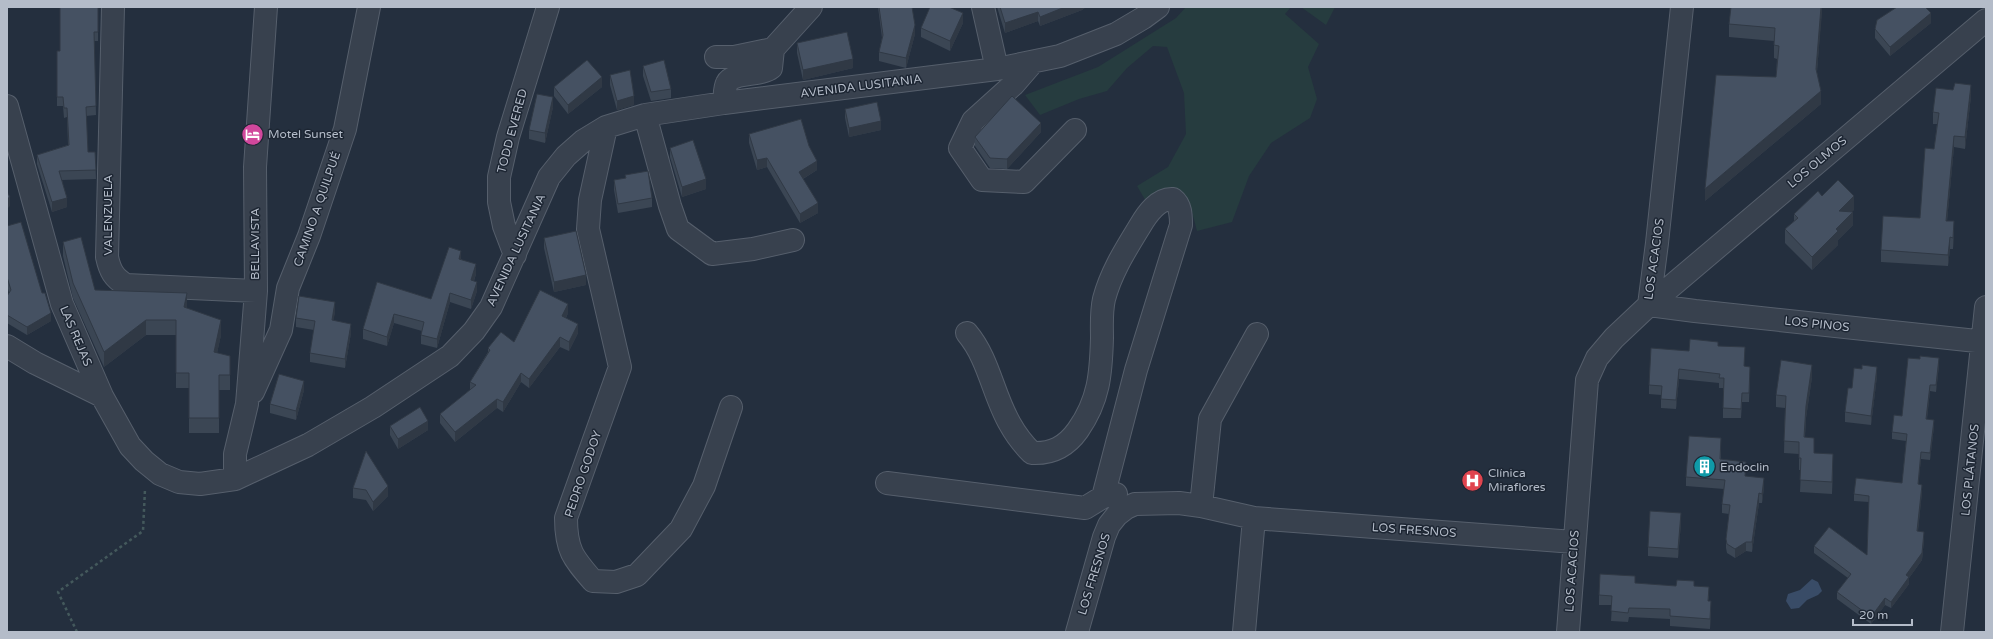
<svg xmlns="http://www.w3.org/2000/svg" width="1993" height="639" font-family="'Varela Round',sans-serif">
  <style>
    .green { fill: #263c3f }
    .water { fill: #394c67 }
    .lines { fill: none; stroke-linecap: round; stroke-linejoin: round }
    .minor-casing { stroke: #565f6c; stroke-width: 24 }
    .path { stroke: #44595c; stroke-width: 2.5; stroke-dasharray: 3 3; stroke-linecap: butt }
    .minor { stroke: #38414e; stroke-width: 22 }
    .wall { fill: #3b4654 }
    .shaded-wall { fill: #303945 }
    .building { fill: #455162; stroke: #303945 }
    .labels { text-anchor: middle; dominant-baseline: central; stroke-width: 3; stroke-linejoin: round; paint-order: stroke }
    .street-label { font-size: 12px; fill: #b4bcc9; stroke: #1d2633 }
    .poi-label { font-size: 12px; fill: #b4bcc9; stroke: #1d2633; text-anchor: start }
  </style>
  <rect width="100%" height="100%" fill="#242f3e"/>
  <path class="green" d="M1186,7H1291L1285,14L1319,44L1308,67L1317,99L1310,118L1271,143L1249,176L1232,222L1197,231L1191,208H1150L1137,186L1168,167L1186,134L1184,93L1167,47L1153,46L1127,68L1107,91L1079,99L1040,115L1025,95L1098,67L1176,18Z
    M1301,7H1335L1326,25Z"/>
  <path class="water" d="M1812,579L1818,582L1822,591L1818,595L1807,600L1799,608L1791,609L1786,601L1788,594L1800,590Z"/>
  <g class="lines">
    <defs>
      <path id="minor" d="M113,7L107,257C110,271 114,278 126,285L256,291
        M983,7L997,69
        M716,57H734L773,49L811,7
        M1033,62L1014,84L973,121L960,148L982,180L1024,182L1075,130
        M724,103C725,97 724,89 727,83C732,72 761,76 771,68L773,49
        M7,106L62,304L102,396L130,446L144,461L160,474L179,482L200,484L235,479L308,445L373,407L450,356L474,331L491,307L549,177L566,156L583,141L606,127L645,115L724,103L997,69L1060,56L1116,34L1143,18L1158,7
        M645,115L670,206L678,229L712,254L753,249L793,240
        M606,127L590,200L588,229L620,367L566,518C566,550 573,558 593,581L616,582L637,575L681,529L704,486L731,407
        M515,255L504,226L499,202V177L508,137L548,7
        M1649,305L1695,311L1986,342
        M1649,305L1657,243L1682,7
        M967,333C989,359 993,395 1010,424C1016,435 1023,444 1032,453C1052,454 1066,447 1078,430C1099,400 1101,374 1102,338C1102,326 1101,312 1104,299C1111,272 1126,249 1140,226C1147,214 1158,198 1173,199C1181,205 1181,216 1181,225L1136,370L1103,497
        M7,346L35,363L102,396
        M253,392L281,330L288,288L309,236L345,129L369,7
        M235,479V454L247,404L256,291L255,167L266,7
        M887,483L1085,508L1103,497L1116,494
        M1201,506L1210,419L1257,334
        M1077,632L1104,537L1109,525L1117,515L1126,508L1135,504L1179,503L1201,506L1254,518L1574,542
        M1244,632L1254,518
        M1568,632L1587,380L1597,358L1614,338L1649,305L1986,20
        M1952,632L1986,307"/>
    </defs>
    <use href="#minor" class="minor-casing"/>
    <path class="path" d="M77,632L58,592L143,531L145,489"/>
    <use href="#minor" class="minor"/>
  </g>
  <path class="wall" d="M98,7V41H94L96,115L86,116L88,152H95L96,179L62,180L67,207L52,212L37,164V155L68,145L67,117L64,118L63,106H57V51H60Z
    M878,7H912L915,34L906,68L879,61V52L882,38Z
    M997,7H1086L1082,10L1040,26L1038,21L1005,33Z
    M1822,7L1817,72L1821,104L1705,201L1776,77L1777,59L1774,58V41L1729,37V24Z
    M963,23L950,51L921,37V28Z
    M1931,23L1890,56L1875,38V29Z
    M797,43L853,68L803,80L797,53Z
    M643,66L671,89V98L651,101L643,76Z
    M610,75L634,105L617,110L610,85Z
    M554,87H602L568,114L554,96Z
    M1971,96L1965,149L1954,147L1947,221L1954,233L1953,249H1950L1948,266L1881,262V250L1920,218L1934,149L1937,124H1933V112Z
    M553,107L545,143L529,139V130Z
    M845,109L881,130L849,137L845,118Z
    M1041,132L1007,169L990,168L975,146V137Z
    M749,134L809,146L817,170L803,179L818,213L800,223L767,167L757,170L749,143Z
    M670,148L706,189L682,197L670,157Z
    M625,175L652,198V207L618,213L614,190V180L625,178Z
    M1822,196L1854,210L1852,211L1853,225L1838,240V245L1812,270L1785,243V229L1794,221V214Z
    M7,226L42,293L51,321L27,335L7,323V296L9,293L7,285Z
    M544,238L586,285L554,292L544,248Z
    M63,242L95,290L187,308L221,335L217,353L230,356V390H219V433H189V388H176V335H146L104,367L73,298L63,256Z
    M461,259L476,274L474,281L477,291L471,309L450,302L437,348L421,344V335L422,331L394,323L387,346L363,339V329L377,282L431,299Z
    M335,312L333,321L351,333L345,368L310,362V353L314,330L296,327V318Z
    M568,313L566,318L578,333L569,351L560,347L529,388L521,382L503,412L497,408L455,442L440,423V414L470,390V382L488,352V348L514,342Z
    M1718,346L1744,367L1750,376L1749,402H1742L1741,418H1723V388H1719V383L1679,379L1676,409L1661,408V395L1649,394V385L1689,351Z
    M1939,365L1936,392L1930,391L1927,419L1934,426L1930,460L1921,459L1918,484L1922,492L1918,531L1924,539L1922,560L1909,578V584L1891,608L1885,605L1871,624L1837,599V592L1848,578L1814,553V546L1867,555L1869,502L1854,501V494L1902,483L1906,441L1892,439V432L1902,416Z
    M1877,376L1871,425L1845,422V412L1852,388Z
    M1812,377L1806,418L1805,437L1814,453L1833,466L1832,494L1800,492L1801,470H1799V454L1784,453L1785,408L1776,407V395Z
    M304,390L296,420L270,413V404Z
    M390,426L428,430L398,449L390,435Z
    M1721,448V459L1746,476L1764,487L1762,503H1759L1752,552L1746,551L1735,558L1727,553L1726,548V539L1729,514L1722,513V504L1724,489L1686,486V477Z
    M366,451L388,496L373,511L366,500L353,498V488Z
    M1681,523L1678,558L1648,556V547Z
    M1635,583L1676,586H1694L1709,596L1708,601L1711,610L1710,629L1670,626V619L1629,617L1628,622L1611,621L1612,605H1599V595Z"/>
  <path class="shaded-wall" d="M1065,7H1086L1082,10L1040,26V17Z
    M1821,7H1822V14L1816,81V69Z
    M1038,12V21L1005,33V23Z
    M963,13V23L950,51V41Z
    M1931,13V23L1890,56V47Z
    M915,25V34L906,68V58Z
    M853,59V68L803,80V70Z
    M602,77V87L568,114V105Z
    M1971,85V96L1965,149V137Z
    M1821,91V104L1705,201V189Z
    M634,96V105L617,110V101Z
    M553,97V107L545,143V133Z
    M881,121V130L849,137V128Z
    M1041,123V132L1007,169V159Z
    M1954,136V147L1946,232V221Z
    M767,158V167L757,170V160Z
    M817,161V170L799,181V172Z
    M706,179V189L682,197V187Z
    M1854,196V210L1839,224V211Z
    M10,197V206L7,209V199Z
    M67,198V207L52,212V202Z
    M818,203V213L800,223V214Z
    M1853,212V225L1838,240V245L1812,270V257L1836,229Z
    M1954,221V233L1953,249V238Z
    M1950,237V249L1948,266V255Z
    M461,251V260L459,259Z
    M476,264V274L471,289V280Z
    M586,275V285L554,292V282Z
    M477,282V291L471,309V300Z
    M187,293V308L184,322V307Z
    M450,293V302L437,348V339Z
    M335,302V312L332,330V320Z
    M568,304V313L562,325V316Z
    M51,313V321L27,335V327Z
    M394,314V323L387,346V337Z
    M146,320V335L104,367V352Z
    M221,320V335L214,367V352Z
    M351,324V333L345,368V359Z
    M578,324V333L569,351V342Z
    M560,337V347L529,388V379Z
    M1939,358V365L1936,392V385Z
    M1812,365V377L1806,418L1804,449L1806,406Z
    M1877,367V376L1871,425V416Z
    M1679,369V379L1676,409V400Z
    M521,373V382L503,412V402Z
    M304,381V390L296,420V411Z
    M1930,385V391L1926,425V419Z
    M497,399V408L455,442V432Z
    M1934,420V426L1930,460V453Z
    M428,421V430L398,449V439Z
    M1921,452V459L1918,491V484Z
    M1833,454V466L1832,494V482Z
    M1764,478V487L1762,503V494Z
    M1922,485V492L1917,538V531Z
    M388,486V496L373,511V502Z
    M1759,493V503L1752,552V542Z
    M1681,513V523L1678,558V549Z
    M1924,532V539L1922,560L1909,578V584L1891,608V602L1906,575Z
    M1746,542V551L1735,558V549Z
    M1885,598V605L1871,624V617Z
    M1711,601V610L1710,629V619Z"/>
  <path class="building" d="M60,7H98V32H94L96,106L86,107L88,152H95L96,170L59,171L67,198L52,202L37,155L69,145L67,108H64L63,97H57V51H60Z
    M879,7H912L915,25L906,58L879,52L883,35Z
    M930,7H949L963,13L950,41L921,28Z
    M1000,7H1065L1040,17L1038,12L1005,23Z
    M1731,7H1821L1816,69L1821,91L1705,189L1716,75L1776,77L1779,46L1774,45L1775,28L1729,24Z
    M1897,7H1925L1931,13L1890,47L1875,29L1877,20Z
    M847,32L853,59L803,70L797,43Z
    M587,60L602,77L568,105L554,87Z
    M664,60L671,89L651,92L643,66Z
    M630,70L634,96L617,101L610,75Z
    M1955,83L1971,85L1965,137L1954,136L1946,221H1954L1953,238L1950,237L1948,255L1881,250L1883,216L1920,218L1925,148L1934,149L1939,113L1933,112L1936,88L1953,90Z
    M537,94L553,97L545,133L529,130Z
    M1012,96L1041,123L1007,159L990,158L975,137Z
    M877,102L881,121L849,128L845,109Z
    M801,119L809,146L817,161L799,172L818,203L800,214L767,158L757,160L749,134Z
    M693,140L706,179L682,187L670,148Z
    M648,171L652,198L618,204L614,180L626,178L625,175Z
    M1838,180L1854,196L1839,211L1853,212L1836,229L1838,231L1812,257L1785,229L1798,218L1794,214L1818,191L1822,196Z
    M7,192L10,197L7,199Z
    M21,222L42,293H45L51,313L27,327L7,315V296L11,290L7,277V226Z
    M576,231L586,275L554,282L544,238Z
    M81,237L95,290L187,293L184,307L221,320L214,352L230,356V375H219V418H189V373H176V320H146L104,352L73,283L63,242Z
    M449,247L461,251L459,259L476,264L471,280L477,282L471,300L450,293L437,339L421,335L424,322L394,314L387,337L363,329L377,282L431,299Z
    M540,290L568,304L562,316L578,324L569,342L560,337L529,379L521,373L503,402L497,399L455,432L440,414L476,385L470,382L490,350L488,348L501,332L514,342Z
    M299,296L335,302L332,320L351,324L345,359L310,353L315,321L296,318Z
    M1690,339L1718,342V346L1745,347L1744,366L1750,367L1749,393H1742L1741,409L1723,408L1724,378H1719L1720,374L1679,369L1676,400L1661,399L1662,386L1649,385L1651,348L1689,351Z
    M1920,356L1939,358L1936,385H1930L1926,419L1934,420L1930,453L1921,452L1918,484L1922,485L1917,531L1924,532L1922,553L1906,575L1909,577L1891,602L1885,598L1871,617L1837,592L1851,574L1814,546L1829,527L1867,555L1869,496L1854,494L1856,478L1902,483L1907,434L1892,432L1894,415L1902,416L1908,358L1920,359Z
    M1781,360L1812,365L1806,406L1804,437L1814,438V453L1833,454L1832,482L1800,480L1801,458H1799V442L1784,441L1786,396L1776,395Z
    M1862,365L1877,367L1871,416L1845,412L1848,388H1852L1854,368L1862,369Z
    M279,374L304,381L296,411L270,404Z
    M420,407L428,421L398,439L390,426Z
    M1689,436L1721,438L1720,459L1746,462L1745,476L1764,478L1762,494L1759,493L1752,542H1746L1735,549L1727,544L1726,539L1730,505L1722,504L1725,480L1686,477Z
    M366,451L388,486L373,502L366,490L353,488Z
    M1650,511L1681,513L1678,549L1648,547Z
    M1600,574L1635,576V583L1676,586L1677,580L1694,581V586L1709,587L1708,601H1711L1710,619L1670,616V609L1629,608L1628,613L1611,611L1612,596L1599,595Z"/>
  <defs>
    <symbol id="hotel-disc" viewBox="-11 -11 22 22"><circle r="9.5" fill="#d1479c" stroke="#1d2633"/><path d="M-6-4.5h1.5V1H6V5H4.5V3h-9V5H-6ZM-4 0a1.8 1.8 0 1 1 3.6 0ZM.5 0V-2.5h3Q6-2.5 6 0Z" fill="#fff"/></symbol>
    <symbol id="building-disc" viewBox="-11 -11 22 22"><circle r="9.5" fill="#0f9aa8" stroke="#1d2633"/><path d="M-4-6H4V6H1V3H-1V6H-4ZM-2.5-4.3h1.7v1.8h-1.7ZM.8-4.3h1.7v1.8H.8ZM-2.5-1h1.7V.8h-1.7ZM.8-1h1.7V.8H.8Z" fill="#fff"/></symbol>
    <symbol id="hospital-disc" viewBox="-11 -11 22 22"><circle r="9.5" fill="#e0444e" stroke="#1d2633"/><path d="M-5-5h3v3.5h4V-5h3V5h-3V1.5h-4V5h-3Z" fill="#fff"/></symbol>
  </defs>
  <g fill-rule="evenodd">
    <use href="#hotel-disc" x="240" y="122" width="25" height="25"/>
    <use href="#building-disc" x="1692" y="454" width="25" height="25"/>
    <use href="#hospital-disc" x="1460" y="468" width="25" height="25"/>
  </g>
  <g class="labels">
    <g class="street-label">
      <text transform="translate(861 86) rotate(-7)">AVENIDA LUSITANIA</text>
      <text transform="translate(512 131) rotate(-75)">TODD EVERED</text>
      <text transform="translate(1817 162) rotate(-40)">LOS OLMOS</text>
      <text transform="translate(317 209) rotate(-71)">CAMINO A QUILPUÉ</text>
      <text transform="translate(108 215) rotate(-90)">VALENZUELA</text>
      <text transform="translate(255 244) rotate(-90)">BELLAVISTA</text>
      <text transform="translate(516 250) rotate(-65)">AVENIDA LUSITANIA</text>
      <text transform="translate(1654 259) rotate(-82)">LOS ACACIOS</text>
      <text transform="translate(1817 324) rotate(6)">LOS PINOS</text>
      <text transform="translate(76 336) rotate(67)">LAS REJAS</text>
      <text transform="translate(1970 470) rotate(-84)">LOS PLÁTANOS</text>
      <text transform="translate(583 474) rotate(-71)">PEDRO GODOY</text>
      <text transform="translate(1414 530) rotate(4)">LOS FRESNOS</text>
      <text transform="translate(1572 571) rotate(-86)">LOS ACACIOS</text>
      <text transform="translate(1094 574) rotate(-73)">LOS FRESNOS</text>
    </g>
    <g class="poi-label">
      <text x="268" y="134">Motel Sunset</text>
      <text x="1720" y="467">Endoclin</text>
      <text x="1488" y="473">Clínica<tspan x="1488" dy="14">Miraflores</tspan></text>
    </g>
  </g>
  <rect width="1993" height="639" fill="none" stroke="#b4bcc9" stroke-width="16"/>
  <path d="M1853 619v6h59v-6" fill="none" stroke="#b4bcc9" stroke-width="2"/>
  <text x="1859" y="619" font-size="12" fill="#b4bcc9" stroke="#1d2633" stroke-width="3" paint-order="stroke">20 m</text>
</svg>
